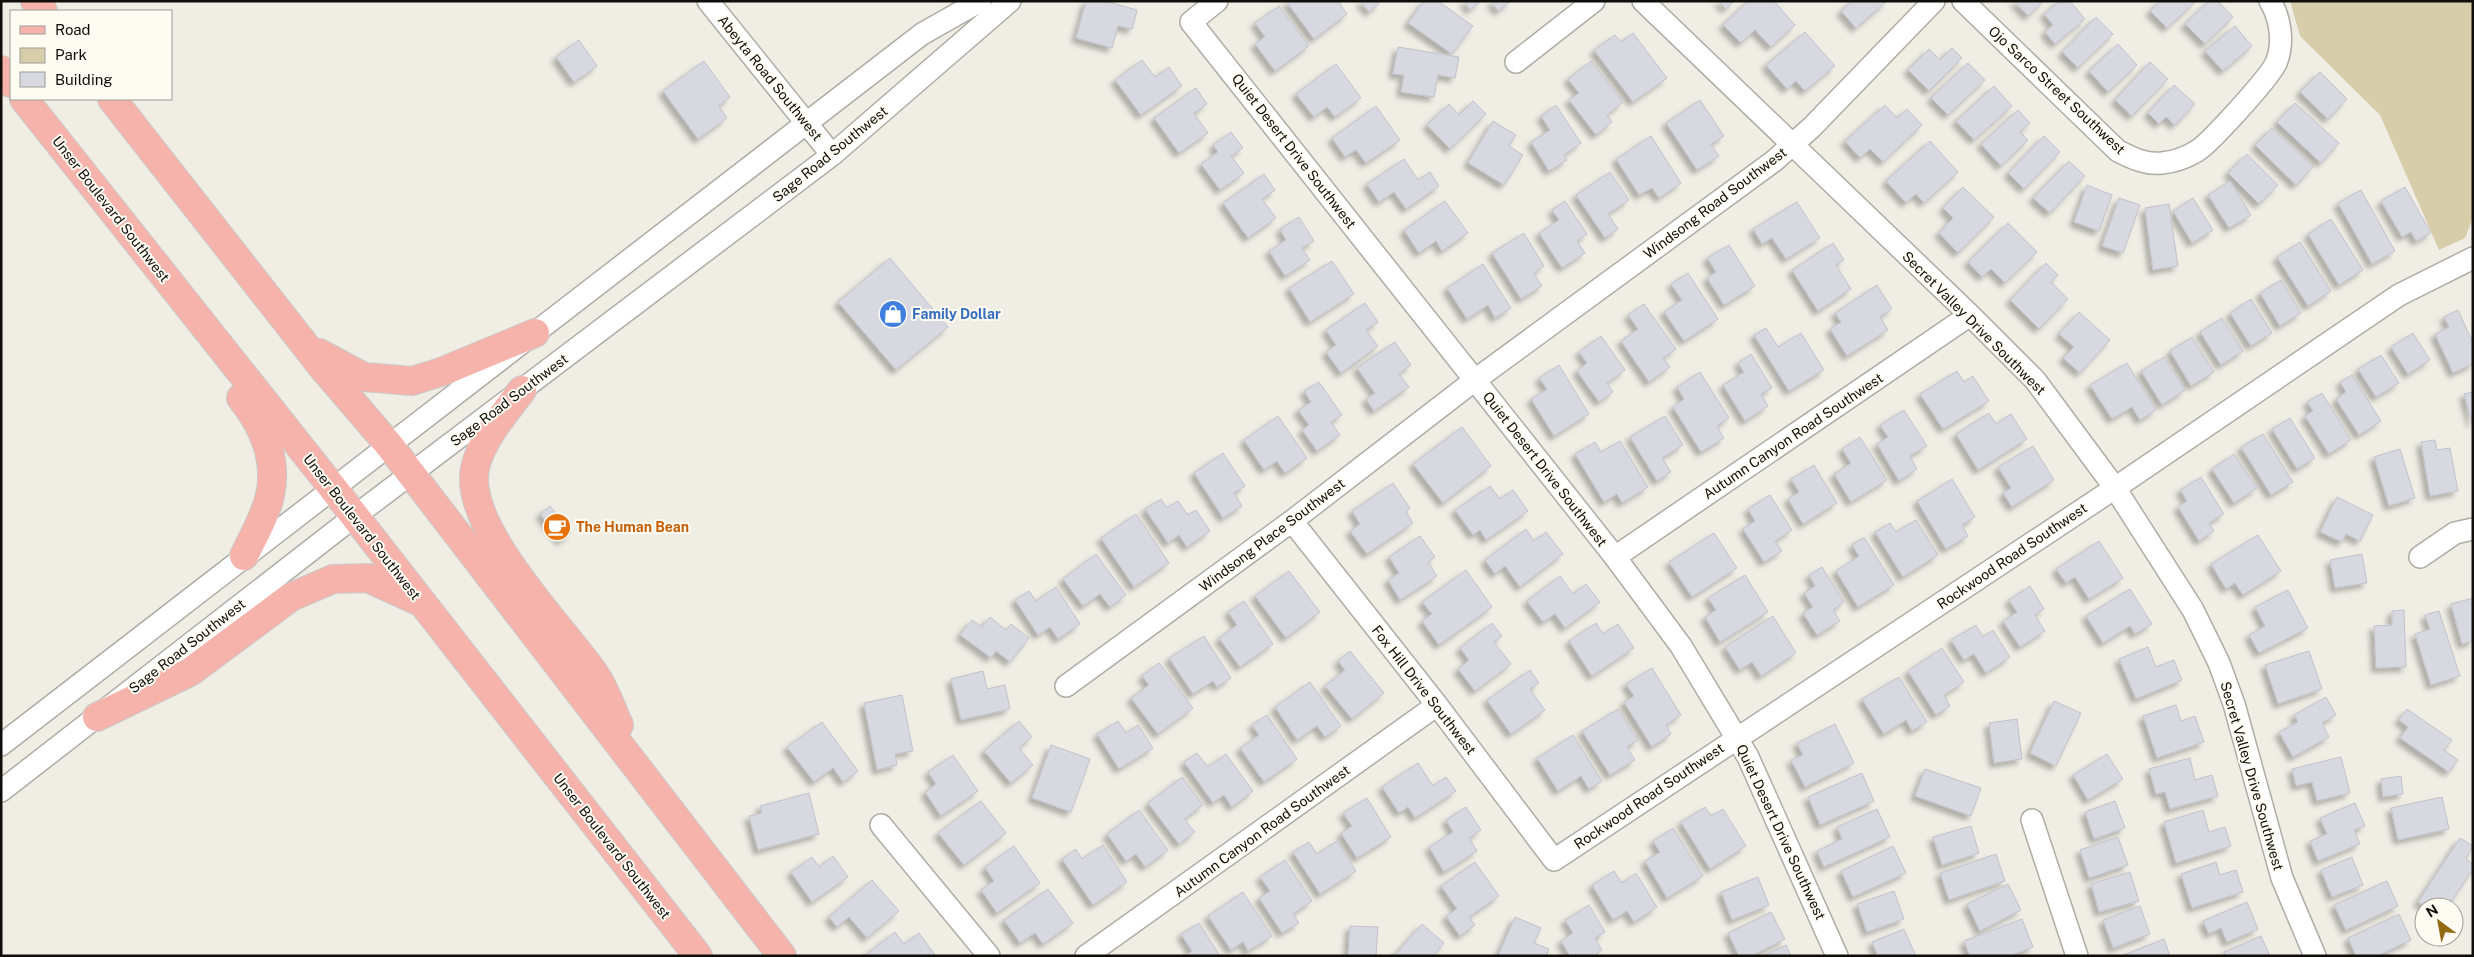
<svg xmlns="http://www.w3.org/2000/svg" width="2474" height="957" font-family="'Public Sans',sans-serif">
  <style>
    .green { fill: #d8cdaa }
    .building { fill: #d7d8e0; stroke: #c1c1ca; filter: url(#shadow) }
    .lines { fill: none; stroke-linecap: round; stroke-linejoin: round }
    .minor-casing { stroke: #aeaca4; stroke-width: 24 }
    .major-casing { stroke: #cacac9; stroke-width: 30 }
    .minor { stroke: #fff; stroke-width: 21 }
    .major { stroke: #f6b3ac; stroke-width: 28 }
    .labels { text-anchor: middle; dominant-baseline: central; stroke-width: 4; stroke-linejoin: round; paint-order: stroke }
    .street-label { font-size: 14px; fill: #0f0e0b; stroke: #fdfbf2 }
    .shop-label { font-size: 14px; font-weight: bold; fill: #366cbe; stroke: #fdfbf2; text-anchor: start }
    .food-label { font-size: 14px; font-weight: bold; fill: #c56008; stroke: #fdfbf2; text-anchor: start }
  </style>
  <defs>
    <filter id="shadow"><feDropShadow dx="-4.5" dy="4.5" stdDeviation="2.5" flood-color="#0004"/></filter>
  </defs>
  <rect width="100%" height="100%" fill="#f0ede5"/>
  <path class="green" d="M2290,1H2473V218L2465,238L2439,250L2380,115L2300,36Z"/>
  <path class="building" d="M1086,1H1105L1137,10L1132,29L1118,26L1112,48L1076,38Z
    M1286,1H1338L1347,14L1314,39Z
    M1360,1H1377L1379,4L1369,12Z
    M1424,1H1438L1473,26L1452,54L1408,23Z
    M1464,1H1481L1470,10Z
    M1491,1H1511L1498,11Z
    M1718,1H1734L1726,9Z
    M1748,1H1774L1795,25L1771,47L1755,30L1741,43L1723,25Z
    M1852,1H1887L1856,28L1841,11Z
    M2014,1H2044L2028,16Z
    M2059,1H2070L2085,19L2055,44L2045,32L2053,25L2044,14Z
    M2160,1H2196L2167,28L2150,11Z
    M2209,1H2218L2233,17L2205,44L2185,24Z
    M1279,6L1309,46L1275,71L1255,44L1265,37L1255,23Z
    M2096,17L2113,34L2078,68L2062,52Z
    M2235,26L2252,46L2223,71L2205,51Z
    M1805,32L1835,66L1805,91L1796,81L1787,89L1766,65Z
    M1633,33L1667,78L1633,102L1594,50L1615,35L1621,42Z
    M579,40L597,66L574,82L556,57Z
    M2118,44L2137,65L2108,92L2089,71Z
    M1398,47L1459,57L1455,78L1438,75L1434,97L1401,92L1404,75L1393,74Z
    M1952,48L1962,58L1929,91L1908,70L1929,49L1940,60Z
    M1142,60L1155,77L1169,67L1182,86L1141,115L1115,80Z
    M704,61L730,97L719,106L727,118L698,139L663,91Z
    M1591,61L1623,102L1607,115L1612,122L1596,135L1569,100L1579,93L1568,79Z
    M2150,62L2168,79L2132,116L2115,100Z
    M1968,63L1985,80L1948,115L1931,98Z
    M1336,64L1361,98L1335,117L1327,107L1314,117L1296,94Z
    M2320,72L2347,99L2328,119L2300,92Z
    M2174,85L2195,104L2175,125L2166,117L2159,124L2148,113Z
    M1994,86L2012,106L1974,140L1956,121Z
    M1196,88L1207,104L1194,113L1208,133L1179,153L1154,118Z
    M1700,100L1724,136L1711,144L1719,156L1697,170L1666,123Z
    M1473,101L1486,114L1450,149L1427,125L1449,104L1459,115Z
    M2295,103L2339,143L2321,163L2277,122Z
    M1556,105L1581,143L1564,155L1567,160L1549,171L1531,142L1550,130L1541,116Z
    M1885,105L1897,118L1907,109L1922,125L1883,162L1870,149L1860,158L1845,141Z
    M1376,106L1400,140L1366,163L1356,150L1345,157L1332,138Z
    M2018,110L2030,123L2020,132L2028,140L2001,166L1981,144Z
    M1493,121L1516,135L1509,146L1523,155L1504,185L1468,163Z
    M2272,128L2313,167L2296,185L2255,145Z
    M1231,132L1243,148L1231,156L1244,173L1220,190L1201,164L1218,152L1213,145Z
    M1651,136L1681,183L1659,198L1652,188L1639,195L1616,159Z
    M2044,136L2060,152L2024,189L2008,173Z
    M1930,141L1958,172L1924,203L1916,194L1906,203L1886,181Z
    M2247,154L2278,185L2259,204L2228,173Z
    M1404,159L1418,180L1430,172L1439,186L1406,209L1394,192L1379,202L1367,184Z
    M2069,161L2085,176L2050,213L2033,198Z
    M1610,172L1629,200L1608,214L1618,229L1605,238L1576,195Z
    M1264,174L1275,190L1262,199L1276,218L1248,238L1223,203Z
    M2230,181L2251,215L2229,228L2208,195Z
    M2087,185L2112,195L2099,231L2074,222Z
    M1963,187L1994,217L1958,253L1939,233L1953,218L1943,208Z
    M2405,187L2431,233L2416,241L2411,232L2402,237L2381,201Z
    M2361,190L2395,251L2372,264L2338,203Z
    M2119,198L2140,205L2123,253L2102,246Z
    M2193,198L2213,230L2192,243L2173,211Z
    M1445,201L1468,233L1442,251L1436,241L1419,253L1404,230Z
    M1565,201L1587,234L1577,241L1585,253L1562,268L1539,233L1559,220L1552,210Z
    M1797,202L1820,238L1786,259L1772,238L1762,244L1753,229Z
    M2169,204L2178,266L2153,270L2145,208Z
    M1299,217L1314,241L1302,248L1310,260L1285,276L1269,251L1286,240L1280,229Z
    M2331,219L2363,270L2339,285L2308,234Z
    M2008,223L2037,252L2005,283L1991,269L1982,277L1968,262Z
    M1524,233L1544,266L1534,273L1542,286L1521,299L1492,253Z
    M2300,242L2331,291L2308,306L2277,257Z
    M1833,243L1844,260L1836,265L1851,289L1818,311L1792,270Z
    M1729,245L1755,286L1724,305L1707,278L1716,272L1707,258Z
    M890,258L948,327L896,370L838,302Z
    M1332,261L1354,294L1310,322L1289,288Z
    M2046,263L2058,275L2051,282L2068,299L2039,329L2010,300Z
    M1483,264L1511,308L1495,318L1488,305L1467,319L1447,288Z
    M1688,273L1718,319L1684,341L1664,312L1682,300L1671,284Z
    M2281,280L2301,313L2280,326L2260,293Z
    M1877,285L1892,309L1880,317L1888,330L1847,356L1830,329L1841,322L1835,313Z
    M2251,299L2272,333L2251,346L2230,313Z
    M1365,303L1378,322L1366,330L1378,346L1341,373L1326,352L1336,345L1326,330Z
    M1644,304L1676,349L1663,358L1670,367L1649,382L1621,341L1638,329L1628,315Z
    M2458,310L2473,343V364L2453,373L2435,334L2449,327L2444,317Z
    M2079,312L2110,340L2080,373L2063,358L2074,347L2059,334Z
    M2222,318L2243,351L2221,365L2200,332Z
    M1766,328L1778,347L1801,333L1824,370L1789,391L1754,335Z
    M2413,333L2430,360L2408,374L2391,347Z
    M1601,336L1625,370L1607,383L1613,392L1599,402L1577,371L1587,363L1579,352Z
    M2192,337L2214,372L2191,386L2170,351Z
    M1395,342L1411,365L1399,374L1409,387L1374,411L1366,399L1375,393L1357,368Z
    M1751,354L1772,388L1761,394L1768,406L1745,421L1723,385L1744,372L1738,363Z
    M2381,355L2399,383L2376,397L2358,369Z
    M2164,357L2185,390L2162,405L2141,371Z
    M2127,363L2156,410L2140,420L2132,407L2112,419L2090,385Z
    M1559,365L1589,414L1554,436L1531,399L1547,389L1539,378Z
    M1957,371L1964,382L1973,376L1989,401L1943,429L1920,394Z
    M1700,372L1729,418L1717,426L1724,438L1701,452L1673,407L1684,399L1677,387Z
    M2352,375L2381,421L2359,435L2336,399L2346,392L2340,382Z
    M1319,382L1342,415L1331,422L1340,435L1317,451L1302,430L1309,425L1298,410L1311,402L1304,391Z
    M2473,392V422L2472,423L2464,394Z
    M2322,393L2351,440L2329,454L2305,416L2313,411L2307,402Z
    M1904,410L1927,446L1910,456L1917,469L1899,481L1877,444L1888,437L1880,425Z
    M1989,413L1996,424L2011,414L2027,439L1978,470L1956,434Z
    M1278,416L1307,458L1285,473L1277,461L1264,470L1244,440Z
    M1665,416L1683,445L1662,458L1671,472L1657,481L1630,437Z
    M2290,418L2315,458L2297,469L2272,429Z
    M1462,427L1491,466L1443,503L1413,464Z
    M2263,434L2293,482L2271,495L2241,447Z
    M1860,437L1887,480L1851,502L1834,474L1851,463L1842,449Z
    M2435,440L2437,450L2450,448L2458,491L2430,496L2421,442Z
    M1620,441L1648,487L1622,503L1617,494L1604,502L1575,454L1595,442L1601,452Z
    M2033,446L2054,480L2012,507L2003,493L2011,488L1998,467Z
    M2400,449L2415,498L2389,506L2374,457Z
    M1223,453L1245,486L1234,493L1242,506L1223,518L1194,473Z
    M2234,454L2257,488L2234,503L2212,469Z
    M1814,465L1837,503L1803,524L1788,499L1799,492L1791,479Z
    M2201,477L2224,514L2209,523L2214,531L2199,541L2178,507L2187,501L2180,490Z
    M1952,479L1975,517L1962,525L1968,536L1946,549L1917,501Z
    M1393,483L1410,508L1406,512L1413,523L1367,554L1350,531L1360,524L1352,511Z
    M1490,486L1500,499L1513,490L1528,511L1486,540L1480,530L1473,535L1455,510Z
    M1770,495L1792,530L1775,541L1782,551L1764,562L1743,529L1755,521L1748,509Z
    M2337,497L2373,515L2360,541L2346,534L2342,542L2320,532Z
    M1161,499L1167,508L1178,501L1188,515L1196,510L1210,531L1187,547L1179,535L1168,543L1145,509Z
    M550,506L571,533L561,541L540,514Z
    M1136,514L1169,563L1134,587L1101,538Z
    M1916,520L1938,555L1903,577L1875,532L1890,523L1896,532Z
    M1526,529L1534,541L1546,532L1563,554L1520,587L1505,566L1495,574L1485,560Z
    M1714,533L1737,568L1692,597L1669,562Z
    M2258,535L2281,571L2243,595L2235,583L2226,589L2211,564Z
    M1420,536L1435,557L1428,562L1437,576L1400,600L1388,580L1399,573L1389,557Z
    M1864,537L1894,585L1858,607L1836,571L1859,556L1852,545Z
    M2099,541L2123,578L2089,599L2075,577L2066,583L2056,569Z
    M1096,554L1126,595L1110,607L1100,594L1083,606L1063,579Z
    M2362,554L2367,583L2335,588L2330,560Z
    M1822,567L1844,602L1833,610L1840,621L1817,635L1803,613L1813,607L1804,593L1815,586L1809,575Z
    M1466,570L1492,607L1439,645L1422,621L1432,614L1422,602Z
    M1289,571L1320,612L1286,638L1255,596Z
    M1745,575L1768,612L1720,642L1705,617L1716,610L1708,598Z
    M1560,576L1573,594L1586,584L1600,602L1565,628L1555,614L1543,622L1527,601Z
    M2030,586L2044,609L2035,615L2045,631L2020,647L2003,621L2017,612L2009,600Z
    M1056,587L1080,624L1058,639L1050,627L1038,635L1015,600L1029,591L1036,601Z
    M2130,589L2152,624L2135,634L2130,626L2103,643L2086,616Z
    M2288,590L2308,628L2259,653L2249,635L2265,626L2255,607Z
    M2473,598V641L2462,644L2451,604Z
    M1244,601L1273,644L1240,667L1219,638L1237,625L1228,612Z
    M2404,610L2406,667L2376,668L2374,626L2392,625V611Z
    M2439,611L2460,676L2431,685L2415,634L2430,629L2425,615Z
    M1773,616L1796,653L1761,676L1752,662L1740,670L1725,647Z
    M990,617L1006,630L1011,624L1029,638L1010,662L996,651L991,658L960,635L972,620L982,627Z
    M1492,623L1502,636L1494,642L1511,664L1475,691L1458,669L1469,660L1460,648Z
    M1596,623L1603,634L1618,624L1634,648L1592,676L1569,641Z
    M1976,625L1983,637L1993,630L2010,657L1986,673L1974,654L1964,660L1951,640Z
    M1204,636L1231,678L1217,687L1213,681L1193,694L1169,658Z
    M2148,647L2156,667L2174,660L2182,680L2136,699L2119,659Z
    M1942,648L1964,682L1944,695L1950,706L1936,715L1908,671Z
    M1350,651L1384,693L1352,719L1325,686L1345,670L1338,661Z
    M2309,651L2322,689L2278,704L2265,665Z
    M1159,663L1193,708L1158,734L1131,698L1149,685L1142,676Z
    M1652,668L1681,715L1666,725L1671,734L1652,747L1624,702L1634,696L1626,684Z
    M1530,670L1539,683L1530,689L1545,710L1511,734L1487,700Z
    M983,671L987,689L1005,685L1010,709L961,720L951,679Z
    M1899,677L1927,722L1912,731L1906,720L1884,734L1862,699Z
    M1310,682L1341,726L1325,737L1317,726L1297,740L1275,707Z
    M902,695L913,751L895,754L897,765L877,770L864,703Z
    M2326,697L2336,715L2322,723L2329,737L2293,757L2279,732L2298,722L2294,715Z
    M2054,701L2081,713L2056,766L2030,753Z
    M2176,705L2181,721L2195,716L2204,742L2157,758L2143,716Z
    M1618,709L1638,740L1627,747L1635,760L1610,775L1582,731Z
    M2407,709L2452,740L2444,750L2458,760L2449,772L2400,738L2408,727L2399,720Z
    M1267,715L1297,759L1264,782L1240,748L1259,735L1252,725Z
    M2017,719L2022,759L1994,763L1989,723Z
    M1019,721L1032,737L1019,748L1033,765L1011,783L984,751Z
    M1118,721L1126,733L1138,725L1153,748L1119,769L1097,734Z
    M822,722L858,771L843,782L833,768L814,782L787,747Z
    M1835,724L1854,763L1805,787L1791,760L1803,755L1797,743Z
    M1573,735L1602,781L1589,789L1581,776L1558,791L1537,758Z
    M1051,745L1090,759L1071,812L1032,798Z
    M1197,753L1208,767L1226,754L1253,791L1232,807L1224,795L1213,803L1184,762Z
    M2107,754L2123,779L2088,800L2073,775Z
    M953,755L978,791L941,816L925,792L936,784L928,772Z
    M2341,757L2350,793L2317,801L2312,782L2296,786L2292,769Z
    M2190,758L2195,780L2212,775L2218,796L2170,809L2165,792L2156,794L2149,769Z
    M1418,763L1433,786L1446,777L1456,791L1415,818L1408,807L1399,813L1382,787Z
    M1925,769L1981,788L1971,816L1915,796Z
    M1862,773L1874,801L1820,825L1808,797Z
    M2401,776L2403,794L2383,797L2381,779Z
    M1182,777L1203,805L1184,819L1195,832L1179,844L1148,803Z
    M809,793L819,834L758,850L749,816L762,813L760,806Z
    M2442,797L2449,829L2398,840L2391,808Z
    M1367,798L1391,837L1357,858L1341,833L1352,826L1343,813Z
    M981,801L1006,833L964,865L938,833Z
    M2115,801L2125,828L2094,839L2085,812Z
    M2355,803L2365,826L2354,830L2360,844L2318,861L2310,841L2327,834L2320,818Z
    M1466,807L1481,830L1469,838L1477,851L1444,872L1429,847L1453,832L1446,820Z
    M1705,807L1711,816L1723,809L1746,846L1710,869L1681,822Z
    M1877,809L1890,837L1824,867L1817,851L1842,839L1837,827Z
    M1139,810L1168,850L1145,867L1136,854L1126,861L1107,834Z
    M2203,810L2209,832L2225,827L2231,846L2176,863L2164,822Z
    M1971,826L1979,853L1942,865L1933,837Z
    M1673,828L1703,876L1667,898L1645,861L1660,852L1653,841Z
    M2118,837L2128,865L2089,878L2080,850Z
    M2460,838L2473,846L2466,859L2473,864V869L2448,907H2426L2418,902Z
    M1337,841L1356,871L1320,894L1293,852L1309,842L1317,854Z
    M1103,845L1127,882L1093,905L1062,859L1076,849L1082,859Z
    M1014,846L1040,883L997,913L981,890L994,881L985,867Z
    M1893,846L1906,873L1853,897L1841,871Z
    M1996,854L2005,881L1949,900L1940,873Z
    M833,856L848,877L812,902L791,872L812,857L819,867Z
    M2352,857L2363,885L2332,897L2321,870Z
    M1285,860L1312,901L1293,914L1299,923L1282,933L1259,898L1270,891L1260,877Z
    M1475,862L1499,896L1469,917L1475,925L1460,936L1446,916L1457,909L1441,886Z
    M2216,862L2220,875L2236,870L2243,892L2192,908L2181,874Z
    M1614,871L1622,883L1636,873L1657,907L1634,922L1627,911L1613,920L1592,885Z
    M2130,872L2139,901L2099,912L2091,884Z
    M1758,877L1769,905L1732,920L1721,892Z
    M872,880L899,911L867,938L849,917L837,927L829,917Z
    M2387,881L2398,906L2346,930L2334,905Z
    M2008,884L2021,910L1980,931L1967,904Z
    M1048,889L1073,923L1043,944L1035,933L1020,943L1004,920Z
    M1894,891L1904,919L1867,932L1857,904Z
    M1243,892L1272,936L1248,951L1243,942L1231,950L1208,916Z
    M2247,902L2258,929L2227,942L2221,928L2209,934L2203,921Z
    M1589,905L1605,932L1595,938L1602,950L1594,956H1570L1561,941L1573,933L1565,920Z
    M2140,906L2150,934L2113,948L2103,920Z
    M1771,912L1785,939L1751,956H1739L1728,933Z
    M2399,914L2411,940L2377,956H2356L2348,938Z
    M1515,917L1541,928L1534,943L1549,949L1546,956H1498Z
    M2022,919L2033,947L2010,956H1970L1964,941Z
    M1199,923L1220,956H1184L1192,951L1181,934Z
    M1422,924L1444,943L1433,956H1394Z
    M1350,926L1378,927L1376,956H1348Z
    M1904,929L1916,956H1878L1872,942Z
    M895,932L904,944L919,933L936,956H864Z
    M2261,936L2270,956H2226L2224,952Z
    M2164,939L2170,956H2121Z
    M1786,945L1791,956H1763Z"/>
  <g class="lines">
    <defs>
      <path id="minor" d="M708,1L832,155
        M1217,1L1191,22L1615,557L1681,646L1748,757L1837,956
        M1643,1L1970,315L2035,380L2115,488L2193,610L2219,663L2234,704L2282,878L2315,956
        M1963,1L2118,151C2132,158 2146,165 2162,163C2174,162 2187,157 2197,151C2211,142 2269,78 2276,63C2284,44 2281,19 2270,1
        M1516,62L1594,1
        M1292,521L1437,705L1554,860L2115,488L2399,295L2473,258
        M1615,557L1970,315
        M2420,557L2455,533L2473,529
        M1066,686L1292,521L1475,380L1774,161L1812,127L1934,1
        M1,745L922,34L980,1
        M1,791L355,516L832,155L1010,1
        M2032,820L2077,956
        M881,825L989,956
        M1086,956L1437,705"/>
      <path id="major" d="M35,1L43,11
        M1,70L11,83
        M24,99L332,487L698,956
        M112,99L323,368L389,445L782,956
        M319,353L364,377L412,381L441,372L535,333
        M522,390C505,413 484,436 476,464C458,523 562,627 594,673C605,688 611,708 619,725
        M241,398C263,425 278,460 270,495C266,515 253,537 244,556
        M97,717L190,672L291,597L333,579L368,578L416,600"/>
    </defs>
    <use href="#minor" class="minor-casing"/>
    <use href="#major" class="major-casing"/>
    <use href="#minor" class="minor"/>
    <use href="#major" class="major"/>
  </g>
  <defs>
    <symbol id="shop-disc" viewBox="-11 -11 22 22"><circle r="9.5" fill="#3f7fe0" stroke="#fdfbf2"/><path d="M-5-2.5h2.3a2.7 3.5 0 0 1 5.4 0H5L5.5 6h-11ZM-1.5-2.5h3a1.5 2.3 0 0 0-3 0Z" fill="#fff"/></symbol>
    <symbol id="cafe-disc" viewBox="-11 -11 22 22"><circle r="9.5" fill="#e8710a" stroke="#fdfbf2"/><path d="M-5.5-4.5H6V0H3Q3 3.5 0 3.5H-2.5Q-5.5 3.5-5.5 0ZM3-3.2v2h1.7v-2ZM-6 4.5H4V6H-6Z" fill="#fff"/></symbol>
  </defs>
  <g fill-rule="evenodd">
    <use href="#shop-disc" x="877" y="298" width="32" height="32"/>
    <use href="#cafe-disc" x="541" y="511" width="32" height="32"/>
  </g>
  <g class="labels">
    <g class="street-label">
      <text transform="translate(770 78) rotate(51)">Abeyta Road Southwest</text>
      <text transform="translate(2057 90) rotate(43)">Ojo Sarco Street Southwest</text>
      <text transform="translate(1294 151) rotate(52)">Quiet Desert Drive Southwest</text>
      <text transform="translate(830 154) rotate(-39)">Sage Road Southwest</text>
      <text transform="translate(1715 203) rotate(-37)">Windsong Road Southwest</text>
      <text transform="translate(111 209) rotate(52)">Unser Boulevard Southwest</text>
      <text transform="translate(1974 323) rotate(45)">Secret Valley Drive Southwest</text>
      <text transform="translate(509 400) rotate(-37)">Sage Road Southwest</text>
      <text transform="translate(1793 436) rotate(-34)">Autumn Canyon Road Southwest</text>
      <text transform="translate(1545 469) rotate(52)">Quiet Desert Drive Southwest</text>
      <text transform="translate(362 527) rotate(52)">Unser Boulevard Southwest</text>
      <text transform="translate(1272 535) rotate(-37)">Windsong Place Southwest</text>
      <text transform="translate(2012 556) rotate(-34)">Rockwood Road Southwest</text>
      <text transform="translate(187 646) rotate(-38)">Sage Road Southwest</text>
      <text transform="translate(1424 690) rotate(52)">Fox Hill Drive Southwest</text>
      <text transform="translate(2252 776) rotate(74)">Secret Valley Drive Southwest</text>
      <text transform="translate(1649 796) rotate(-34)">Rockwood Road Southwest</text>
      <text transform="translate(1262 831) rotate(-36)">Autumn Canyon Road Southwest</text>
      <text transform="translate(1781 832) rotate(65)">Quiet Desert Drive Southwest</text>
      <text transform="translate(612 846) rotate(52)">Unser Boulevard Southwest</text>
    </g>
    <g class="shop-label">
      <text x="912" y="314">Family Dollar</text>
    </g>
    <g class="food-label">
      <text x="576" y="527">The Human Bean</text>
    </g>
  </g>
  <rect width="2474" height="957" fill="none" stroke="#0f0e0b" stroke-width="5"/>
  <rect x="10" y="10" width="162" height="90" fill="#fdfbf2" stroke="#9e9c96"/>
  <rect x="20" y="26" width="25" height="8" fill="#f6b3ac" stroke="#9e9c96"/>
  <text x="55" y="35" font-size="15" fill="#0f0e0b">Road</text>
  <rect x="20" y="48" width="25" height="15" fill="#d8cdaa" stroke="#9e9c96"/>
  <text x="55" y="60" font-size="15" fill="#0f0e0b">Park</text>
  <rect x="20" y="72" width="25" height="15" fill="#d7d8e0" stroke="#9e9c96"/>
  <text x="55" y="85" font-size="15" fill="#0f0e0b">Building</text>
  <g transform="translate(2439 922) rotate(328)"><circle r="24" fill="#fdfbf2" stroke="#9e9c96"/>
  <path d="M0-4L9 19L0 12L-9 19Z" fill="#926a13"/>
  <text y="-8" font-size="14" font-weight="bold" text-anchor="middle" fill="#0f0e0b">N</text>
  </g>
</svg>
